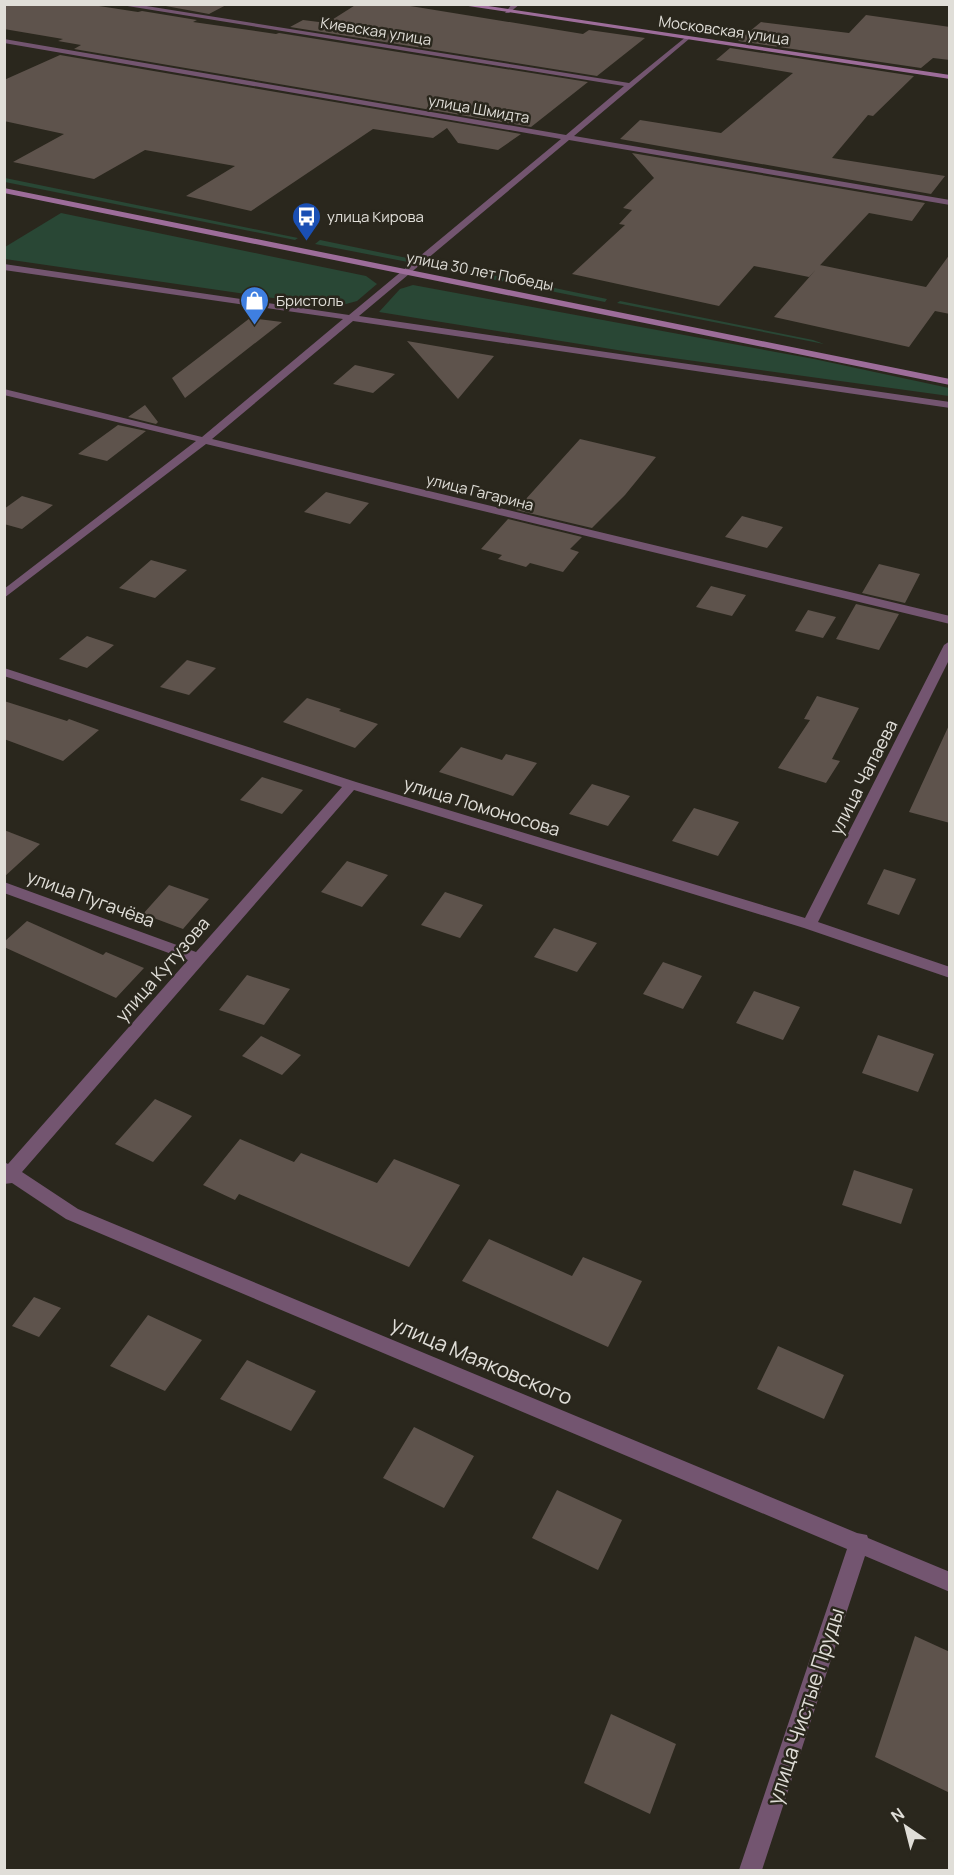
<svg xmlns="http://www.w3.org/2000/svg" width="954" height="1875" font-family="Manrope,sans-serif">
  <style>
    .green { fill: #294735 }
    .building { fill: #5e534c }
    .lines { fill: none; stroke-linecap: round; stroke-linejoin: round }
    .street { fill: #735570; fill-rule: evenodd }
    .secondary { fill: #9d6d9a; fill-rule: evenodd }
    .labels { text-anchor: middle; dominant-baseline: central; stroke-width: 5; stroke-linejoin: round; paint-order: stroke }
    .far-street-label { font-size: 15px; fill: #e0ded8; stroke: #2a271d }
    .far-poi-label { font-size: 15px; fill: #e0ded8; stroke: #2a271d; text-anchor: start }
    .street-label { font-size: 18px; fill: #e0ded8; stroke: #2a271d }
    .near-street-label { font-size: 21px; fill: #e0ded8; stroke: #2a271d }
  </style>
  <rect width="100%" height="100%" fill="#2a271d"/>
  <path class="green" d="M4,178H5L298,238L295,240L5,182Z
    M61,213L366,276L377,284L357,301L335,307L5,259V247Z
    M320,240L412,259L408,262L315,244Z
    M430,262L607,299L605,302L427,266Z
    M413,285L814,359L949,388V396L636,353L379,312L400,289Z
    M620,301L813,340L824,344L617,303Z"/>
  <path class="building" d="M4,4H86L138,12L142,11L197,20L193,22L276,34L279,33L588,82L531,127L74,49L81,45L58,41L63,39L4,29Z
    M155,4H228L209,14Z
    M357,4H398L583,34L589,30L645,38L597,76L290,27L303,20L327,23Z
    M866,15L950,27V60L933,58L921,68L738,41L761,22L849,33Z
    M730,48L914,76L873,116L868,115L832,158L945,176L931,194L620,139L640,120L721,133L793,73L716,60Z
    M60,55L521,134L498,150L458,143L447,128L433,138L373,129L251,211L186,196L235,166L145,150L94,179L13,162L64,134L4,121V80Z
    M632,153L925,203L912,221L869,213L809,277L754,266L719,306L572,274L625,225L619,224L632,210L623,208L654,178Z
    M950,254V314L935,311L909,347L774,317L820,265L926,287Z
    M250,318L282,322L185,398L172,378Z
    M407,341L494,356L458,399Z
    M355,365L395,374L373,393L333,384Z
    M145,405L158,422L156,424L128,417Z
    M118,425L146,431L107,461L78,454Z
    M580,439L656,457L625,495L592,528L516,510Z
    M326,492L369,503L350,524L304,512Z
    M22,496L53,505L22,529L4,524V509Z
    M742,516L783,527L767,548L725,537Z
    M508,519L582,537L570,549L579,552L563,572L530,563L526,567L498,559L502,555L481,549Z
    M151,560L187,570L155,598L119,588Z
    M879,564L920,574L905,603L862,593Z
    M711,586L746,595L732,616L696,607Z
    M856,604L899,614L879,650L836,639Z
    M808,610L836,617L823,638L795,631Z
    M87,636L114,645L87,668L59,659Z
    M187,660L216,668L189,695L160,687Z
    M817,696L859,708L832,759L840,761L826,783L778,768L810,720L804,719Z
    M307,698L341,709L339,711L378,724L355,748L283,722Z
    M4,701L67,721L69,719L99,730L63,761L4,739Z
    M950,723V823L909,812Z
    M461,747L502,760L506,754L537,763L513,796L439,772Z
    M262,777L303,790L282,814L240,800Z
    M592,784L630,796L608,826L569,814Z
    M694,808L739,822L718,856L672,841Z
    M4,830L40,844L4,877Z
    M347,861L388,875L362,907L321,892Z
    M884,869L916,879L899,915L867,904Z
    M169,885L209,899L183,929L143,914Z
    M445,892L483,905L460,938L421,925Z
    M27,921L103,955L106,952L144,968L116,998L4,947V942Z
    M554,928L597,943L577,972L534,957Z
    M663,962L702,976L683,1009L643,994Z
    M247,975L290,989L264,1025L219,1010Z
    M754,991L800,1007L783,1040L736,1023Z
    M878,1035L934,1054L918,1092L862,1073Z
    M261,1036L301,1055L282,1075L242,1056Z
    M155,1099L192,1116L153,1162L115,1144Z
    M240,1139L294,1162L301,1153L377,1183L394,1159L460,1185L409,1267L239,1194L235,1200L203,1185Z
    M854,1170L913,1189L901,1224L842,1205Z
    M489,1239L572,1276L583,1257L642,1281L608,1347L462,1281Z
    M34,1297L61,1308L39,1337L12,1326Z
    M148,1315L202,1340L165,1391L110,1366Z
    M778,1346L844,1375L824,1419L757,1389Z
    M247,1360L316,1391L291,1431L220,1399Z
    M414,1427L474,1456L444,1508L383,1478Z
    M557,1490L622,1520L598,1570L532,1538Z
    M915,1636L950,1652V1793L875,1757Z
    M611,1714L676,1744L650,1814L584,1783Z"/>
  <g class="lines">
    <path class="street" d="M115,4H134L629,83L687,36L689,39L574,136L950,200V205L569,140L359,316L950,402V408L353,321L212,439L950,616V624L206,444L4,598V589L196,441L4,395V389L202,437L343,319L4,270V264L349,315L561,139L4,43V39L566,135L624,86Z
      M512,4H520L509,13H505Z
      M950,641V658L818,922L950,967V978L804,928L354,790L22,1172L78,1209L857,1533L867,1535L868,1538L950,1572V1592L865,1556L762,1870H739L847,1549L66,1219L12,1183L4,1184V1162L8,1164L188,960L4,893V882L196,952L342,787L4,676V668L356,782L805,918L944,645Z"/>
    <path class="secondary" d="M455,4H475L950,75V79Z
      M4,188L950,379V385L4,193Z"/>
  </g>
  <defs>
    <symbol id="bus-pin" viewBox="-11 -11 22 30"><path d="M0 17L-7.5 6A9.5 9.5 0 1 1 7.5 6Z" fill="#1a4fb4" stroke="#2a271d"/><path d="M-5-6H5V4H4V6H2V4H-2V6H-4V4H-5ZM-3.5-4V0h7V-4ZM-3.5 1.2v1.5H-2V1.2ZM2 1.2v1.5H3.5V1.2Z" fill="#fff"/></symbol>
    <symbol id="shop-pin" viewBox="-11 -11 22 30"><path d="M0 17L-7.5 6A9.5 9.5 0 1 1 7.5 6Z" fill="#3f7fe0" stroke="#2a271d"/><path d="M-5-2.5h2.3a2.7 3.5 0 0 1 5.4 0H5L5.5 6h-11ZM-1.5-2.5h3a1.5 2.3 0 0 0-3 0Z" fill="#fff"/></symbol>
  </defs>
  <g fill-rule="evenodd">
    <use href="#bus-pin" x="290" y="200" width="33" height="45"/>
    <use href="#shop-pin" x="238" y="284" width="33" height="45"/>
  </g>
  <g class="labels">
    <g class="far-street-label">
      <text transform="translate(724 30) rotate(8)">Московская улица</text>
      <text transform="translate(376 31) rotate(9)">Киевская улица</text>
      <text transform="translate(479 109) rotate(10)">улица Шмидта</text>
      <text transform="translate(480 271) rotate(11)">улица 30 лет Победы</text>
      <text transform="translate(480 492) rotate(14)">улица Гагарина</text>
    </g>
    <g class="far-poi-label">
      <text x="327" y="216">улица Кирова</text>
      <text x="276" y="300">Бристоль</text>
    </g>
    <g class="street-label">
      <text transform="translate(863 777) rotate(-63)">улица Чапаева</text>
      <text transform="translate(482 806) rotate(17)">улица Ломоносова</text>
      <text transform="translate(91 898) rotate(20)">улица Пугачёва</text>
      <text transform="translate(162 969) rotate(-49)">улица Кутузова</text>
    </g>
    <g class="near-street-label">
      <text transform="translate(482 1360) rotate(23)">улица Маяковского</text>
      <text transform="translate(805 1706) rotate(-72)">улица Чистые Пруды</text>
    </g>
  </g>
  <rect width="954" height="1875" fill="none" stroke="#e0ded8" stroke-width="12"/>
  <g transform="translate(906 1827) rotate(325)" stroke="#2a271d" stroke-width="4.5" paint-order="stroke">
  <path d="M0-4.5L10 22L0 15L-10 22Z" fill="#e0ded8"/>
  <text y="-9" font-size="16" font-weight="bold" text-anchor="middle" fill="#e0ded8">N</text>
  </g>
</svg>
